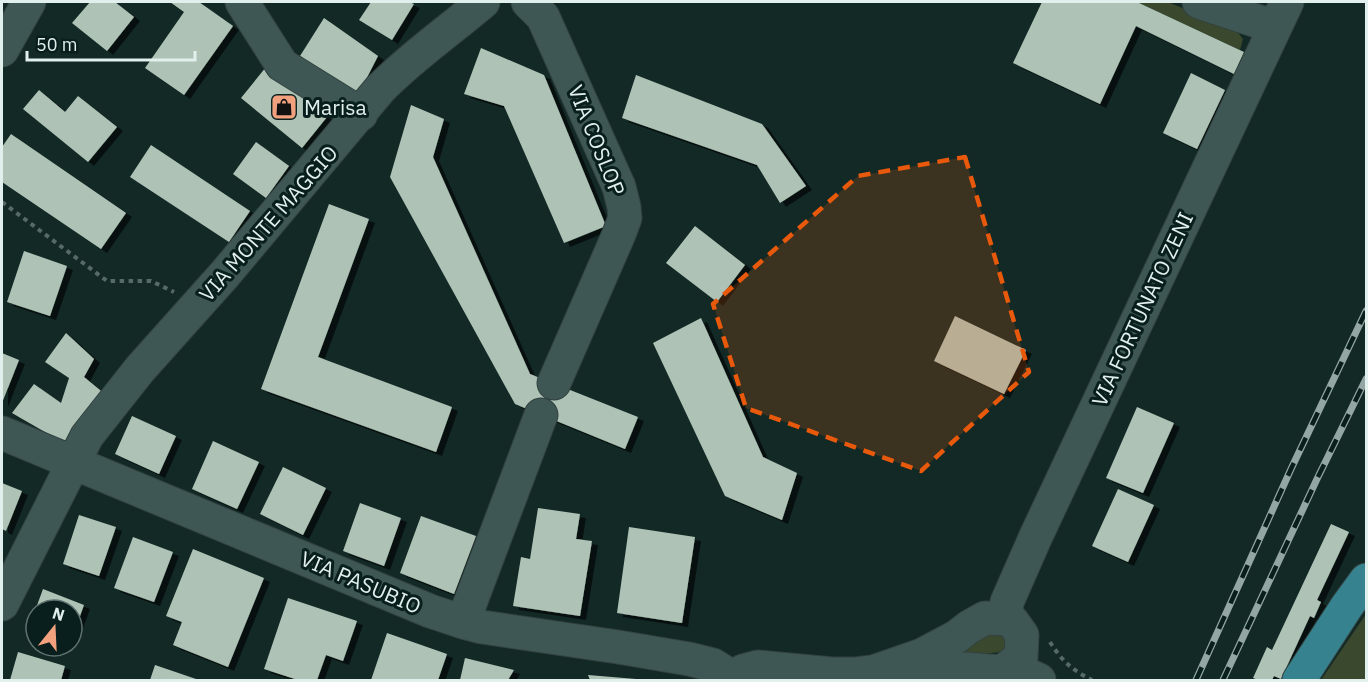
<svg xmlns="http://www.w3.org/2000/svg" width="1368" height="682" font-family="'IBM Plex Sans',sans-serif">
  <style>
    .green { fill: #3a482d }
    .building { fill: #aec3b6; filter: url(#shadow) }
    .lines { fill: none; stroke-linecap: round; stroke-linejoin: round }
    .minor-casing { stroke: #324240; stroke-width: 35 }
    .major-casing { stroke: #324240; stroke-width: 35 }
    .path { stroke: #566a67; stroke-width: 4; stroke-dasharray: 4.5 4.5; stroke-linecap: butt }
    .minor { stroke: #3f5754; stroke-width: 33 }
    .major { stroke: #37828f; stroke-width: 33 }
    .rail-casing { stroke: #94a6a3; stroke-width: 7 }
    .rail { stroke: #081f1d; stroke-width: 4.5; stroke-dasharray: 14; stroke-linecap: butt }
    .marked { fill: #e8590c; fill-opacity: 0.2; stroke: #e8590c; stroke-width: 4.5; stroke-dasharray: 12 8; stroke-linejoin: round }
    .labels { text-anchor: middle; dominant-baseline: central; stroke-width: 6; stroke-linejoin: round; paint-order: stroke }
    .poi-label { font-size: 21px; fill: #e1efed; stroke: #081f1d; text-anchor: start }
    .street-label { font-size: 21px; fill: #e1efed; stroke: #081f1d }
  </style>
  <defs>
    <filter id="shadow"><feDropShadow dx="6" dy="4" stdDeviation="0" flood-color="#0009"/></filter>
  </defs>
  <rect width="100%" height="100%" fill="#122926"/>
  <path class="green" d="M1137,2H1168L1236,30L1243,39L1240,50Z
    M1366,614V680H1321Z
    M1008,630L1007,648L999,652L927,662L976,636Z"/>
  <path class="building" d="M90,2H115L134,17L107,51L72,23Z
    M170,2H199L233,26L184,95L145,68L184,12Z
    M371,2H409L414,4L392,40L359,20Z
    M1042,2H1137L1244,52L1234,74L1136,26L1100,104L1013,63Z
    M324,18L378,56L357,97L300,56Z
    M481,48L544,75L606,226L564,243L504,106L464,94Z
    M266,67L327,117L302,148L241,98Z
    M1191,73L1225,90L1197,149L1163,133Z
    M636,75L762,124L806,186L780,203L757,165L622,118Z
    M39,90L65,112L78,96L117,127L88,162L23,109Z
    M411,105L444,119L433,157L530,374L638,417L625,449L515,404L390,177Z
    M11,134L126,213L101,249L2,182V147Z
    M256,142L289,166L266,198L233,174Z
    M151,145L250,211L229,242L130,177Z
    M329,204L369,219L318,357L452,407L436,452L261,389Z
    M695,226L745,265L717,302L666,263Z
    M24,251L67,266L50,316L7,302Z
    M955,316L1026,350L1004,394L934,361Z
    M701,318L763,457L797,473L782,520L725,496L653,343Z
    M66,333L94,359L84,377L106,395L66,444L12,413L34,384L61,403L69,378L45,362Z
    M2,353L19,360L2,403Z
    M1137,407L1174,423L1143,493L1106,478Z
    M132,416L176,436L159,474L115,454Z
    M213,441L259,462L237,509L192,489Z
    M283,467L326,488L303,535L260,514Z
    M2,483L22,491L6,531L2,529Z
    M1118,489L1154,505L1128,562L1092,546Z
    M360,503L401,518L384,566L343,551Z
    M538,508L580,514L576,539L592,541L580,616L513,606L521,557L530,559Z
    M79,515L116,527L99,576L63,564Z
    M421,516L476,536L454,594L400,573Z
    M1331,524L1349,532L1317,600L1321,602L1314,618L1310,616L1281,679L1274,676L1272,680H1258L1253,678L1267,647L1272,650Z
    M629,527L695,537L682,623L617,613Z
    M133,537L173,552L154,602L114,588Z
    M193,549L264,578L228,667L173,645L182,622L166,616Z
    M43,589L84,605L72,638V610H36V633L28,630Z
    M288,598L357,621L343,661L326,655L317,680H298L264,669Z
    M387,633L447,654L438,680H371Z
    M18,652L65,666L61,680H10Z
    M465,658L514,670L508,680H460Z
    M155,665L199,680H150Z
    M588,675L636,679V680H590Z"/>
  <g class="lines">
    <defs>
      <path id="minor" d="M242,2L282,65L361,114
        M528,2L543,17L619,187L624,207L625,218L619,234L554,383
        M1199,2L1275,27
        M2,50L29,2
        M2,433L430,611L463,622L482,627L618,647L689,659L713,665L735,679
        M2,604L87,436L140,369L225,274L380,89C411,57 449,31 483,2
        M1005,619L1007,602L1036,536L1287,2
        M463,622L541,415
        M1010,666L1039,680
        M734,680L743,671L758,667L832,674H856L873,672L922,655L956,637L969,627L985,618L1005,619L1012,621L1022,635L1021,657L1002,672L965,669L941,672L916,680"/>
      <path id="major" d="M1299,680L1347,606L1366,580"/>
    </defs>
    <use href="#minor" class="minor-casing"/>
    <use href="#major" class="major-casing"/>
    <path class="path" d="M2,202L107,281H151L174,292
      M1050,642C1062,661 1072,670 1092,680"/>
    <use href="#minor" class="minor"/>
    <use href="#major" class="major"/>
    <defs>
      <path id="rail" d="M1196,680L1291,469L1366,311
        M1223,680L1317,479L1366,379"/>
    </defs>
    <use href="#rail" class="rail-casing"/>
    <use href="#rail" class="rail"/>
  </g>
  <path class="marked" d="M965,157L1029,372L921,471L746,408L713,304L858,176Z"/>
  <defs>
    <symbol id="shop-square" viewBox="-11 -11 22 22"><rect x="-9" y="-9" width="18" height="18" rx="4" fill="#f2a17e" stroke="#081f1d"/><path d="M-5-2.5h2.3a2.7 3.5 0 0 1 5.4 0H5L5.5 6h-11ZM-1.5-2.5h3a1.5 2.3 0 0 0-3 0Z" fill="#111"/></symbol>
  </defs>
  <g fill-rule="evenodd">
    <use href="#shop-square" x="269" y="92" width="30" height="30"/>
  </g>
  <g class="labels">
    <g class="poi-label">
      <text x="304" y="107">Marisa</text>
    </g>
    <g class="street-label">
      <text transform="translate(597 140) rotate(68)">VIA COSLOP</text>
      <text transform="translate(268 223) rotate(-49)">VIA MONTE MAGGIO</text>
      <text transform="translate(1142 309) rotate(-65)">VIA FORTUNATO ZENI</text>
      <text transform="translate(361 582) rotate(23)">VIA PASUBIO</text>
    </g>
  </g>
  <rect width="1368" height="682" fill="none" stroke="#e1efed" stroke-width="6"/>
  <g transform="translate(54 628) rotate(18)"><circle r="28" fill="#081f1d" stroke="#5f7270" stroke-width="1.5"/>
  <path d="M0-4.5L10 22L0 15L-10 22Z" fill="#f2a17e"/>
  <text y="-9" font-size="16" font-weight="bold" text-anchor="middle" fill="#e1efed">N</text>
  </g>
  <path d="M27 51v9h168v-9" fill="none" stroke="#e1efed" stroke-width="3"/>
  <text x="36" y="51" font-size="18" fill="#e1efed" stroke="#081f1d" stroke-width="4.5" paint-order="stroke">50 m</text>
</svg>
